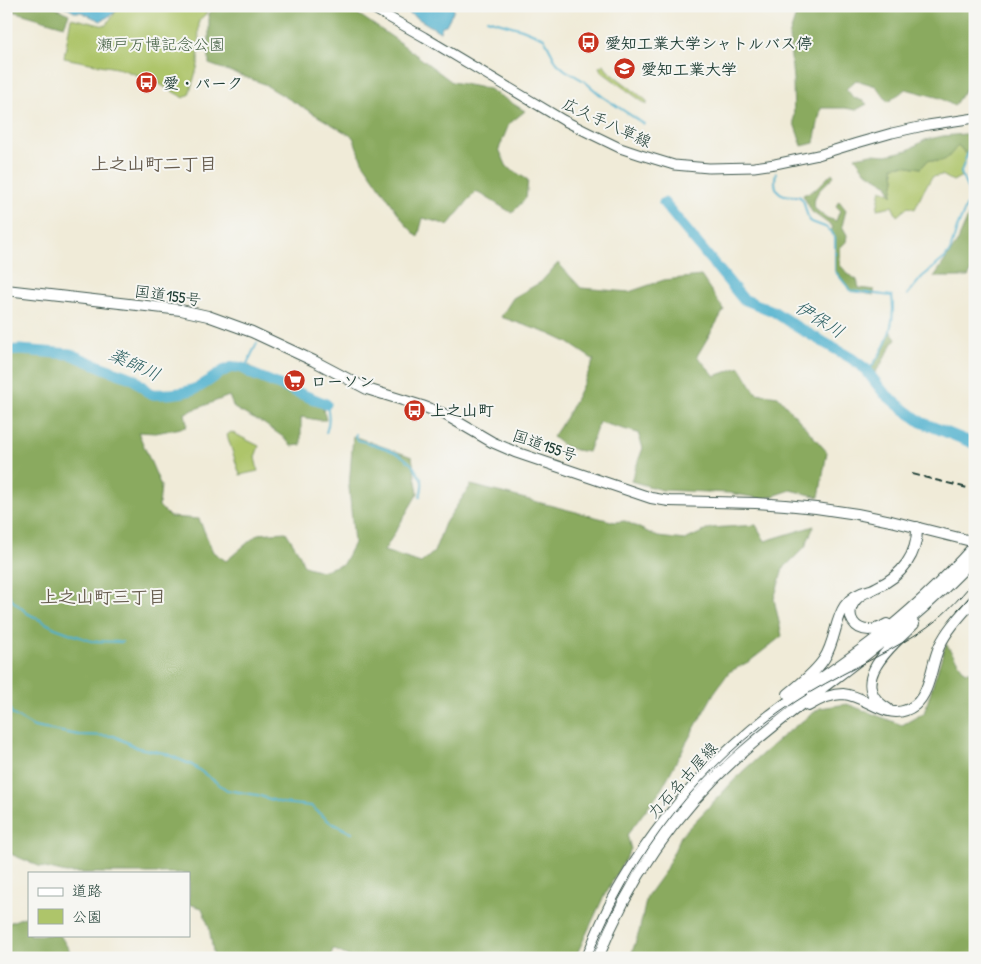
<svg xmlns="http://www.w3.org/2000/svg" width="981" height="964" font-family="'Patrick Hand','Klee One',sans-serif">
  <style>
    .green { fill: #aec56a; stroke: #66814f }
    .forest { fill: #8aaa5e; stroke: #547449 }
    .water { fill: #4fb1ce; stroke: #377781 }
    .lines { fill: none; stroke-linecap: round; stroke-linejoin: round }
    .stream { stroke: #4fb1ce; stroke-width: 2 }
    .river { stroke: #4fb1ce; stroke-width: 11 }
    .secondary-casing { stroke: #3e574d; stroke-width: 11 }
    .primary-casing { stroke: #3e574d; stroke-width: 12 }
    .trunk-casing { stroke: #3e574d; stroke-width: 12 }
    .secondary { stroke: #fff; stroke-width: 9 }
    .primary { stroke: #fff; stroke-width: 10 }
    .trunk { stroke: #fff; stroke-width: 10 }
    .tram { stroke: #1f3d34; stroke-width: 1 }
    .rail { stroke: #1f3d34; stroke-width: 2; stroke-dasharray: 8 4; stroke-linecap: butt }
    .labels { text-anchor: middle; dominant-baseline: central; stroke-width: 4; stroke-linejoin: round; paint-order: stroke }
    .poi-label { font-size: 16px; font-weight: bold; fill: #1f3d34; stroke: #f6f6f2; text-anchor: start }
    .park-label { font-size: 16px; fill: #435f42; stroke: #f6f6f2 }
    .street-label { font-size: 16px; fill: #1f3d34; stroke: #f6f6f2 }
    .neighbourhood-label { font-size: 18px; font-weight: bold; fill: #675d4f; stroke: #f6f6f2 }
    .water-label { font-size: 18px; font-style: italic; fill: #2d6062; stroke: #f6f6f2 }
  </style>
  <rect width="100%" height="100%" fill="#f6f6f2"/>
  <filter id="ink" filterUnits="userSpaceOnUse"><feTurbulence type="fractalNoise" baseFrequency=".02" numOctaves="2"/><feDisplacementMap in="SourceGraphic" scale="10" xChannelSelector="R" yChannelSelector="G"/><feConvolveMatrix kernelMatrix="1 2 1 2 8 2 1 2 1" color-interpolation-filters="sRGB"/></filter>
  <filter id="wash" filterUnits="userSpaceOnUse"><feTurbulence type="fractalNoise" baseFrequency=".0096" numOctaves="4" result="noise"/><feDisplacementMap in="SourceGraphic" scale="20" xChannelSelector="R" yChannelSelector="G"/><feGaussianBlur stdDeviation="1.12" result="paint"/><feColorMatrix in="noise" values="0 0 0 0 0 0 0 0 0 0 0 0 0 0 0 0 0 1.4 0 .05"/><feComposite in="paint" operator="in"/></filter>
  <g filter="url(#wash)">
    <rect width="100%" height="100%" fill="#f0ebd8"/>
    <path class="green" d="M120,6H202L208,7L206,14L199,20L198,65L189,95L184,98L156,82L121,69L64,58L71,18L105,26Z
      M604,64L607,70L647,101V105L602,72L599,67Z
      M958,145L967,155L961,172L962,176L953,181L942,175L932,177L924,190L915,209L908,207L897,216L892,206L877,209L881,189L892,194L895,179L893,166L903,165L921,168L928,160L937,162Z
      M231,432L259,446L255,457L258,471L240,475L227,435Z"/>
    <path class="forest" d="M6,6H51L69,14L64,26L6,9Z
      M214,6H346L395,39L452,82L489,89L525,111L509,124L499,149L507,167L528,180L526,198L512,213L476,191L448,225L423,218L418,237L407,226L362,161L353,137L262,83L209,64V14Z
      M799,6H975V91L966,88L954,106L940,98L906,89L888,102L876,86L856,80L846,89L854,98L863,101L867,104L856,110L845,108H821L814,143L802,146L794,123L793,79L789,36Z
      M975,133V145L972,144L967,155L958,145C948,158 946,164 928,160L921,168L903,165L893,166L895,179L892,195L887,184L865,171L855,157L872,154L887,155L908,150L925,140L943,136Z
      M832,173L834,176C824,186 811,194 815,209L827,218L836,221L840,210L836,206L839,201L846,210L842,226L847,235L846,242L840,248V265L848,274L857,280L859,288L874,290V295L851,291L835,271V238L831,231L833,227L812,212L803,195L816,189Z
      M974,203H975V265L968,277H934L957,243Z
      M558,263L581,288L629,292L664,280L701,276L724,310L697,356L715,376L740,367L756,393L778,396L827,452L819,497L791,490L764,499L729,493L662,490L631,481L643,448L638,433L599,422L588,452L576,450L564,446L553,437C570,413 582,387 594,360L567,342L550,334L501,317L513,298L541,282Z
      M890,331L896,338L880,366L873,375L869,369C879,358 885,346 890,331Z
      M18,353L67,358L82,362L132,380L148,396L168,398L204,387L231,370L249,365L260,374L266,383L322,405L326,420H318L301,417V445L291,446L286,439L263,423L252,418L234,408L229,396L185,413L187,424L186,427L156,433L138,432L161,486L159,506L170,517L199,519L213,552L226,561L258,534L286,532L299,553L304,566L321,571L343,564L354,543L349,487L353,436L412,457L418,493L384,551L421,563L434,552L445,523L471,485L615,522L625,521L658,537L685,540L711,528L756,525L765,541L814,526L805,547L783,569L774,599L782,636L750,661L729,672L714,693L684,747L662,788L627,835L631,849L603,898L575,958H352L333,949L330,958H214L209,927L202,908L189,904V873H66L41,867L6,852V496L11,492L6,490V355Z
      M946,644L965,672H975V958H630L639,932L647,896L665,871L681,836L743,771L785,734L820,708L847,704L902,725L924,713Z
      M24,917L29,919V935H60L74,958H6V924Z"/>
    <path class="water" d="M64,6H118L114,13L101,21L81,12H74Z
      M415,6H453L454,10L446,25L442,26L440,32L409,13Z"/>
    <g class="lines">
      <path class="stream" d="M487,19L522,29L544,38L557,63L565,70L584,81L603,97L644,124
        M776,173C772,192 780,197 799,196L803,200L809,221L825,227L831,231L835,238V271L851,291L892,296C895,316 890,337 880,354C877,360 869,367 869,374
        M907,295L922,277L945,258L950,251L957,228L969,200L968,190L962,176L961,172L967,155L972,144L975,141
        M245,368L257,343
        M326,433C330,422 330,414 326,404
        M356,434L355,437L358,440C380,447 407,451 418,474C420,476 421,479 422,481C423,486 421,493 420,497
        M6,590L13,601L27,613L55,628L91,641L122,642
        M6,660L9,674L6,692
        M6,699L12,714L34,727L79,735L114,736L138,748L164,753L192,765L227,790L257,795L282,803L311,806L330,822L352,833"/>
      <path class="river" d="M664,203L743,299L773,311L797,327L851,358L867,370L869,374L884,393L897,404L921,422L975,444
        M6,351L20,350L70,354L104,368L134,379L150,394C166,395 183,394 197,388C217,379 231,355 252,374L326,404"/>
    </g>
  </g>
  <g filter="url(#ink)">
    <g class="lines">
      <defs>
        <path id="secondary" d="M369,6L424,37L563,120L589,133L620,148L641,155L674,165L709,168L754,167L775,164L818,155L857,143L892,133L928,125L975,118"/>
        <path id="primary" d="M887,624C882,627 876,630 869,630C855,630 846,617 853,604C858,594 868,592 877,587C902,576 918,554 917,527
          M788,694C800,684 815,673 824,659C841,633 831,599 870,590
          M808,706C818,700 830,694 843,694C869,696 889,725 915,705C931,692 931,663 940,645C948,628 962,614 975,599
          M888,709C844,683 894,644 914,624
          M587,958C597,932 608,906 622,883C660,819 710,762 769,716C802,691 837,668 870,643C908,614 943,581 975,545
          M598,958C628,881 676,812 737,757C814,688 905,635 975,557"/>
        <path id="trunk" d="M6,290L181,310L208,316L252,332L314,361L367,389L422,406L444,414L492,442L515,452L651,498L669,501L756,503L785,505L816,508L857,514L891,521L975,542"/>
      </defs>
      <use href="#secondary" class="secondary-casing"/>
      <use href="#primary" class="primary-casing"/>
      <use href="#trunk" class="trunk-casing"/>
      <use href="#secondary" class="secondary"/>
      <use href="#primary" class="primary"/>
      <use href="#trunk" class="trunk"/>
      <path class="tram" d="M957,610L975,592
        M591,958C631,855 702,763 795,702C835,675 880,658 920,632C942,618 958,600 975,580"/>
      <path class="rail" d="M912,474L975,490"/>
    </g>
  </g>
  <defs>
    <symbol id="bus-disc" viewBox="-11 -11 22 22"><circle r="9.5" fill="#c8321e" stroke="#f6f6f2"/><path d="M-5-6H5V4H4V6H2V4H-2V6H-4V4H-5ZM-3.5-4V0h7V-4ZM-3.5 1.2v1.5H-2V1.2ZM2 1.2v1.5H3.5V1.2Z" fill="#fff"/></symbol>
    <symbol id="university-disc" viewBox="-11 -11 22 22"><circle r="9.5" fill="#c8321e" stroke="#f6f6f2"/><path d="M0-5L7-2L0 1L-7-2ZM-4 1L0 2.5L4 1V4Q0 6-4 4Z" fill="#fff"/></symbol>
    <symbol id="supermarket-disc" viewBox="-11 -11 22 22"><circle r="9.5" fill="#c8321e" stroke="#f6f6f2"/><path d="M-6-5.5h2.5l.6 2H6L4.5 2H-2.5L-4.4-4H-6ZM-1.5 3.2a1.3 1.3 0 1 0 .1 0ZM3 3.2a1.3 1.3 0 1 0 .1 0Z" fill="#fff"/></symbol>
  </defs>
  <g fill-rule="evenodd">
    <use href="#bus-disc" x="576" y="30" width="25" height="25"/>
    <use href="#university-disc" x="612" y="56" width="25" height="25"/>
    <use href="#bus-disc" x="134" y="70" width="25" height="25"/>
    <use href="#supermarket-disc" x="282" y="368" width="25" height="25"/>
    <use href="#bus-disc" x="402" y="398" width="25" height="25"/>
  </g>
  <g class="labels">
    <g class="poi-label">
      <text x="605" y="43">愛知工業大学シャトルバス停</text>
      <text x="641" y="69">愛知工業大学</text>
      <text x="163" y="83">愛・パーク</text>
      <text x="311" y="381">ローソン</text>
      <text x="430" y="410">上之山町</text>
    </g>
    <g class="park-label">
      <text x="161" y="44">瀬戸万博記念公園</text>
    </g>
    <g class="street-label">
      <text transform="translate(607 122) rotate(25)">広久手八草線</text>
      <text transform="translate(168 295) rotate(8)">国道155号</text>
      <text transform="translate(545 445) rotate(19)">国道155号</text>
      <text transform="translate(682 780) rotate(-48)">力石名古屋線</text>
    </g>
    <g class="neighbourhood-label">
      <text x="154" y="163">上之山町二丁目</text>
      <text x="103" y="596">上之山町三丁目</text>
    </g>
    <g class="water-label">
      <text transform="translate(820 319) rotate(32)">伊保川</text>
      <text transform="translate(135 364) rotate(25)">薬師川</text>
    </g>
  </g>
  <rect width="981" height="964" fill="none" stroke="#f6f6f2" stroke-width="25"/>
  <rect x="28" y="872" width="162" height="65" fill="#f6f6f2" stroke="#a0aca6"/>
  <rect x="38" y="888" width="25" height="8" fill="#ffffff" stroke="#a0aca6"/>
  <text x="72" y="896" font-size="15" fill="#1f3d34">道路</text>
  <rect x="38" y="909" width="25" height="15" fill="#aec56a" stroke="#a0aca6"/>
  <text x="72" y="922" font-size="15" fill="#1f3d34">公園</text>
</svg>
